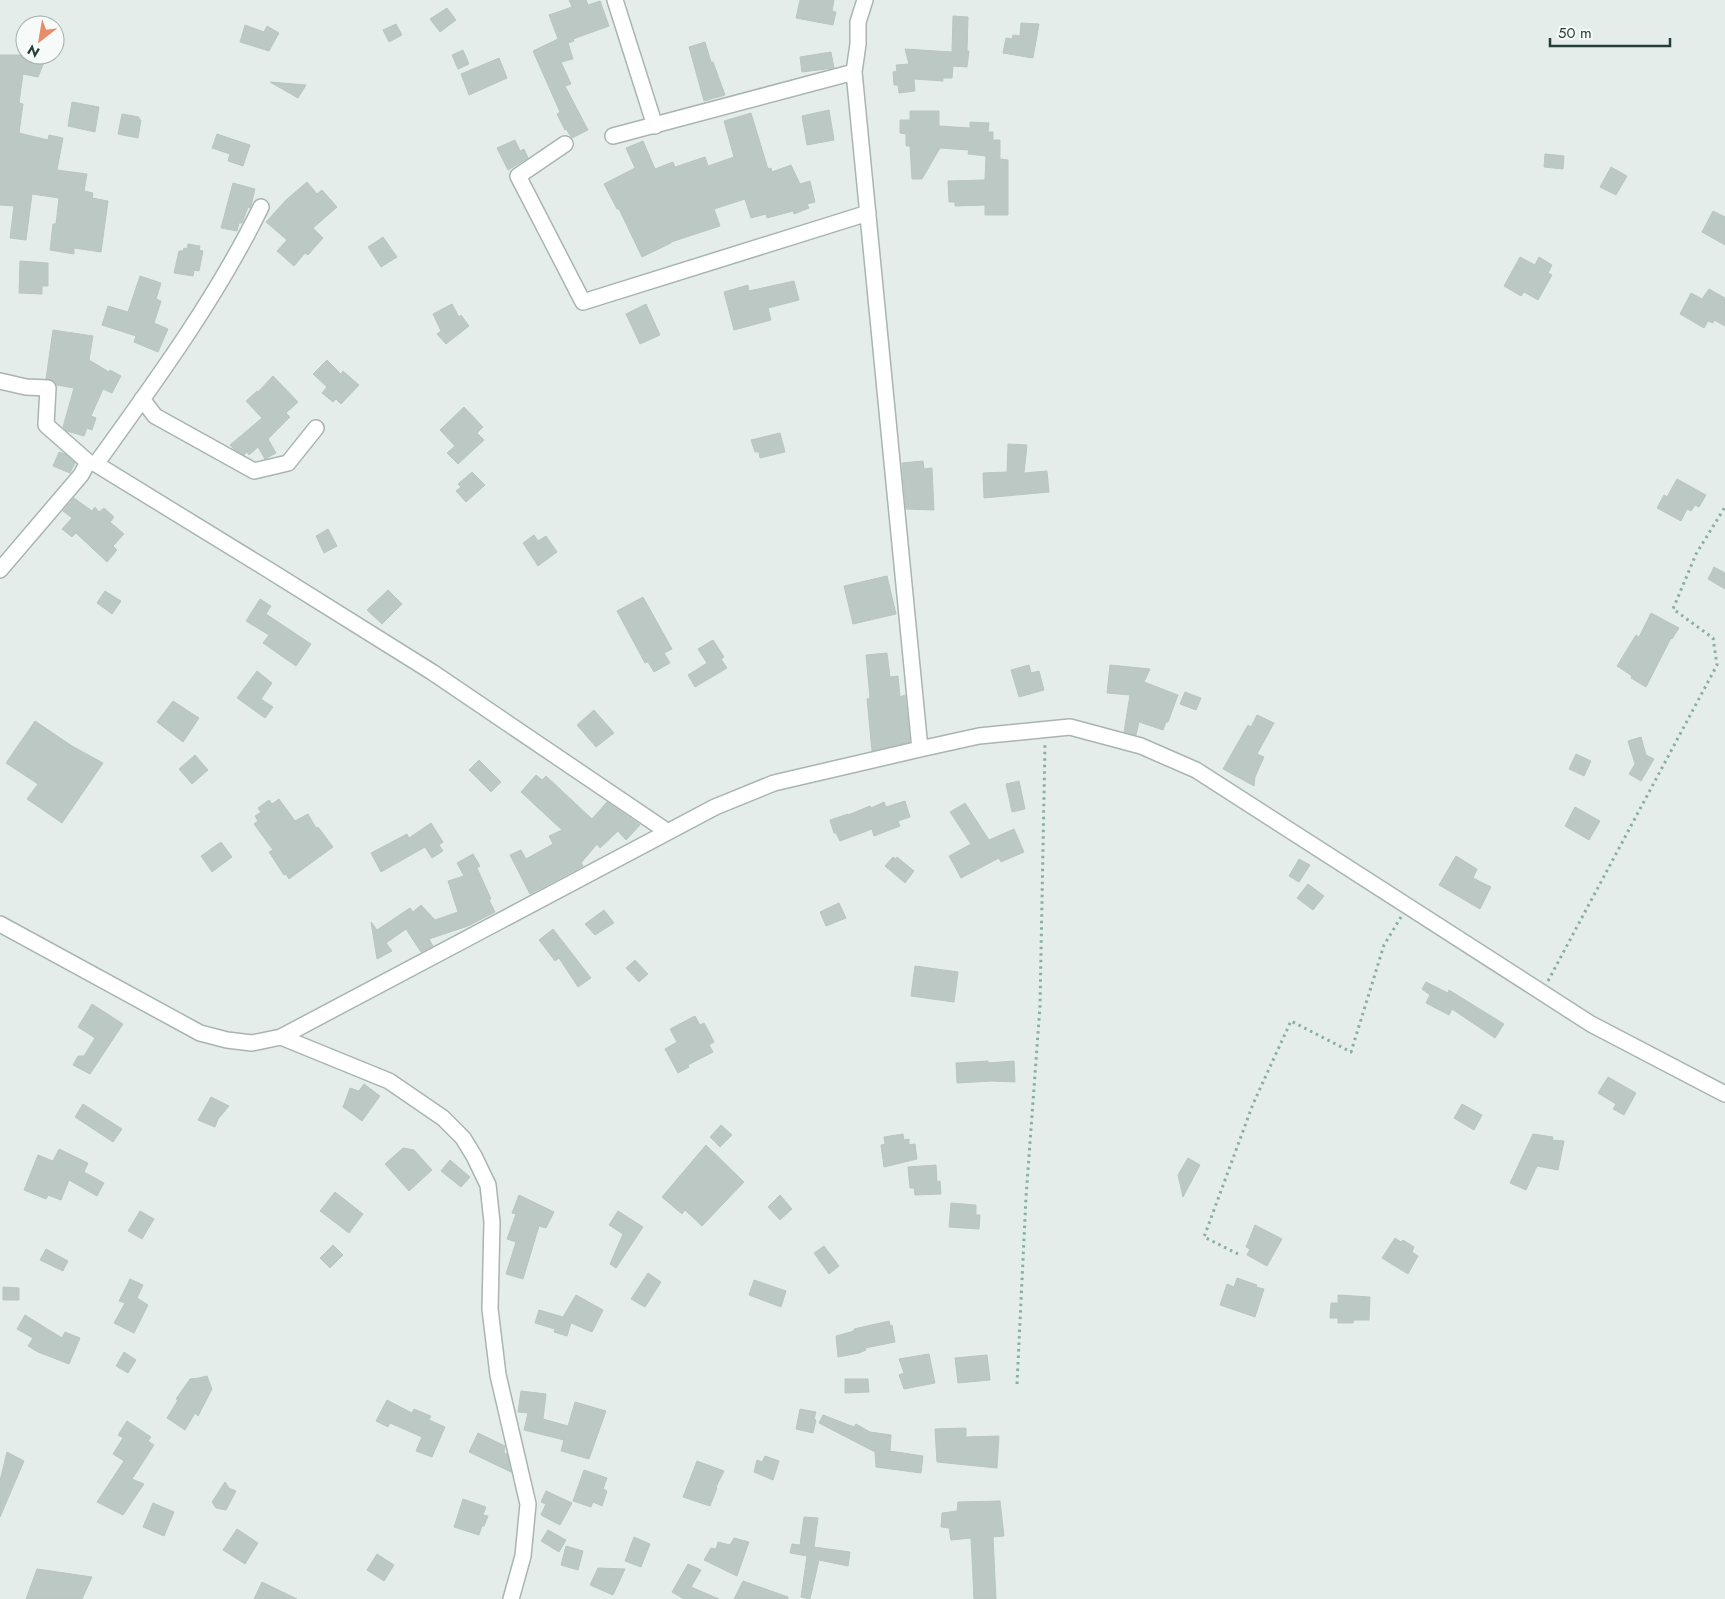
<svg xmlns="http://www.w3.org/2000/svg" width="1725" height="1599" font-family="Jost,sans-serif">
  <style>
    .building { fill: #bbc8c3; stroke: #b8c7c1 }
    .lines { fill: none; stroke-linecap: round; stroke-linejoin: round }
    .minor-casing { stroke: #a8b5b1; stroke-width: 18 }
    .path { stroke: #88afa4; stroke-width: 3; stroke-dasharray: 2.5 4; stroke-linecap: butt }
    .minor { stroke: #fff; stroke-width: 15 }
  </style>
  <rect width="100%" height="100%" fill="#e5edea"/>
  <path class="building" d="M569,0H586L588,5L600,1L609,26L573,39L574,41L568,43L573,59L561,62L571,84L565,86L588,130L572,138L566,129L565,130L557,114L560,112L533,51L558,39L549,15L572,7Z
    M800,0H834L832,11L836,12L833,25L796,18Z
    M447,8L456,20L440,32L430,19Z
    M953,16L968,17L967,51H969L967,67L953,66L952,78H943V81L914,79L915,91L899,93L898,85H894L893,72L897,71L896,65L909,64L905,49L952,52Z
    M1021,23L1039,24L1033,58L1003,53L1006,38L1012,39L1013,35L1020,36Z
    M396,24L402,35L389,42L383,30Z
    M245,25L264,32L267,26L279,33L269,51L240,42Z
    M705,42L711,62H713L725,95L704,101L689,47Z
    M463,50L469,64L458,69L452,55Z
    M831,52L834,68L802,72L800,57Z
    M0,55H47L38,77L23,74L19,103L23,104L19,133L48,140L49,135L63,138L57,170L87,174L84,191L93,193L92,198L108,201L101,252L74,248V254L50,250L53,224H56L59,198L32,194L26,240L10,238L14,206L0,205Z
    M499,58L507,78L469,95L461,74Z
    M270,82L306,85L298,98Z
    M72,102L99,107L95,132L68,126Z
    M829,110L834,140L807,145L802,116Z
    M910,111H939V126L970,128V122L989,123L988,132H993V140H1000V159L1008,160V215H985V205L955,206V202H949L948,181L985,180L986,156L968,154L969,150L940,148L922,179H912L910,146H906V134L900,133V120H910Z
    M751,113L768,169L771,168L772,172L791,165L800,184L810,181L815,202L807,204L809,208L794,214L793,211L767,218L766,214L751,218L745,199L714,209L720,226L671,242V243L642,257L619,209H617L604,184L635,168L626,148L643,141L655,169L673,162L675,167L705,157L708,166L734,157L724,121Z
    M122,114L139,117V119L141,120L138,138L118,134Z
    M217,134L250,145L243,166L228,161L230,154L212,148Z
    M515,140L520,151L524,149L528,158L508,170L497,148Z
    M1545,154L1564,156L1563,169L1544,167Z
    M1611,167L1627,176L1616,195L1600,187Z
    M307,182L317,194L322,190L337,207L313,228L323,238L308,255L305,253L294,266L277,251L287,240L266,222L286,200Z
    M233,183L255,189L251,206L250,208L248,207L242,223H239L237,231L221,228Z
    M1713,211L1725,217V245L1702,232Z
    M383,237L397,257L381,267L368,247Z
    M188,244L200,246L199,250L203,251L199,271L194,270L193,276L174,273L179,251H183L184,248L187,249Z
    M1520,257L1535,265L1539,257L1552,265L1548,273L1552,275L1538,300L1524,292L1521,296L1504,286Z
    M20,261L48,263V286H42V294L19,293Z
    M140,276L161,283L156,299L161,301L154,323L168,329L158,352L134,342L136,336L102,325L108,306L128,312Z
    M794,281L799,300L768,308L771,320L734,330L724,292L748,285L749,291Z
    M1709,289L1725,298V326L1714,320L1713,323L1708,321L1704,328L1680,314L1691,293L1702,299Z
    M452,304L459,317L461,315L469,326L446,344L437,334L441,331L433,314Z
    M646,304L660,335L640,344L626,314Z
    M53,330L93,336L89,360L109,372L110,370L121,376L112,393L103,389L91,416L96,418L92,430L87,428L84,436L67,431L63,427L74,388L57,385L53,380L46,379Z
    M327,360L341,374L343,371L359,385L341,404L336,399L333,402L322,393L327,387L313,374Z
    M273,376L298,402L286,413L290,417L268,439L276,453L265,459L258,447L249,455L247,452L244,455L234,449L230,445L262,418L246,401L257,391L258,392Z
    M464,407L483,427L477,433L484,440L458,464L447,453L455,446L440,430Z
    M780,433L785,452L760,458L759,452H755L751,440Z
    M1008,444L1027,445L1024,473L1047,471L1049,492L984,498L983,473L1007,472Z
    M59,452L65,454L75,463L70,473L53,466Z
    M923,461L924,469L932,468L934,510L906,509L902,463Z
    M472,472L485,485L466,502L456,491L461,487L458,484Z
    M1677,479L1706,495L1699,507L1695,505L1691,511L1687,509L1681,521L1657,508L1664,495L1667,497Z
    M74,498L92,511L95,507L99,512L104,508L114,517L110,522L124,534L113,546L117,550L107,562L76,533L72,537L62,529L72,518L63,511Z
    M328,529L337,546L324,553L316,536Z
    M534,535L538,541L546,536L557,552L538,566L523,543Z
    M1714,567L1725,573V589L1708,579Z
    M887,576L896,614L853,624L844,586Z
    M388,590L402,604L382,624L367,610Z
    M105,591L121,601L112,614L97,603Z
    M643,597L672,649L664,653L670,663L654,672L648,662L645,663L617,611Z
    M260,599L271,606L266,614L311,644L296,666L263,643L269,635L246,621Z
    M1651,613L1679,628L1672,639L1671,638L1646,687L1631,678L1632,676L1617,666L1636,635L1639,637Z
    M713,640L724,657L721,659L727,668L695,687L688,675L707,663L698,649Z
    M887,653L890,677L898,676L900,697L905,695L910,742L872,751L867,699L870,698L866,655Z
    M1029,665L1031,673L1039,671L1044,690L1019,697L1011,670Z
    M1110,665L1150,669L1144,682L1178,695L1168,722H1166L1163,730L1139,722L1136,735L1124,732L1130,695L1107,693Z
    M257,671L272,683L261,699L273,707L265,718L237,698Z
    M1185,692L1201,698L1196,710L1180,704Z
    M173,701L199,718L183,742L157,722Z
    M594,710L614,733L596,747L577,725Z
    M1257,715L1274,723L1257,754L1264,757L1255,777L1254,786L1223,769L1248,725L1251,727Z
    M35,721L72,746L103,763L62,823L27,799L38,784L6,763Z
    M1641,737L1646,755L1654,759L1641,781L1629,774L1635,764L1628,741Z
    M1576,754L1591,761L1584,776L1569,769Z
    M195,755L208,770L192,784L179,769Z
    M479,760L501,782L491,792L469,770Z
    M536,775L542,780L546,776L592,819L607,802L640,825L626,840L618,831L600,848L597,844L581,863L583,866L530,894L510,855L521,850L526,859L553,844L549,836L562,830L521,792Z
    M1019,781L1025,809L1012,812L1006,784Z
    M279,799L295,821L308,814L316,828L318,827L333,847L289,879L286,874L284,875L269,852L273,850L254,824L258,821L255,816L261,812L258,808L269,800L272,804Z
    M905,801L910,817L898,821L900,826L874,836L872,829L840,841L836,833H834L830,820L848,814V815L870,806L871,808L884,802L886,807Z
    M965,803L989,840L1014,829L1024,852L1001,862L999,858L961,878L949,856L971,844L950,812Z
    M1575,807L1600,821L1589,840L1565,826Z
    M431,823L443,842L439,845L443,851L432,858L425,847L381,872L371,853L407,834L409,838Z
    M221,842L232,857L212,872L201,856Z
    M473,854L480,866L477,868L491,899L489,900L495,912L468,926L429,939L433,946L421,952L406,929L386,943L392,951L377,959L371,922L377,930L410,908L413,912L421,905L435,920L458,912L448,881L464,876L457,863Z
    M1456,856L1477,869L1473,878L1491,887L1480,909L1439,885Z
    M893,857L896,859L897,857L914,871L905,883L885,866Z
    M1299,859L1310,865L1299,882L1289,876Z
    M1308,884L1324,896L1313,910L1297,898Z
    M839,903L846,918L826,926L820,912Z
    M604,910L614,923L595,935L585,924Z
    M553,929L591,978L578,987L559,958L555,961L539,940Z
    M635,960L648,974L639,982L626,968Z
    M915,966L958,972L954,1002L911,996Z
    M1426,982L1448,993L1449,990L1504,1024L1495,1038L1452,1009L1449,1015L1426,1003L1430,995L1422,989Z
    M92,1004L123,1024L90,1074L73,1065L78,1056H84L95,1038L78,1027Z
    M695,1016L700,1025L704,1023L708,1030L714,1042L709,1045L713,1052L688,1065L689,1067L678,1073L665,1049L677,1042L670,1029Z
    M988,1061V1063L1014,1061L1015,1082L992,1081L957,1083L956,1063Z
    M1608,1077L1636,1093L1624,1115L1613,1109L1616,1104L1598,1093Z
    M364,1084L380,1096L362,1121L343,1107L350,1088L359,1091Z
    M211,1097L229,1106L218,1119L215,1127L198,1120Z
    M83,1104L122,1129L113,1142L75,1117Z
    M1462,1104L1482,1115L1474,1130L1454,1118Z
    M721,1125L732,1135L720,1147L710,1137Z
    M903,1134L904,1140L909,1139V1145L915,1144L917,1159L884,1167L881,1145L885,1144L884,1137Z
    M1533,1134L1553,1137L1552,1140L1564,1141L1558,1170L1537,1166L1526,1190L1510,1183Z
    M706,1145L744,1182L702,1226L685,1210L682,1214L662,1197Z
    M403,1148L414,1150L432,1170L409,1191L385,1164Z
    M59,1149L88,1163L84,1172L104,1183L97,1196L69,1180L61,1200L48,1195L46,1199L24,1190L38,1155L53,1161Z
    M1188,1158L1200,1165L1183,1197L1178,1175Z
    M450,1160L470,1177L461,1187L441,1171Z
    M936,1165L937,1182L940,1181L941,1194L915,1195L914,1188H910L908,1167Z
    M335,1192L363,1214L349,1233L320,1211Z
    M519,1195L554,1212L546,1228L539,1226L523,1279L506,1274L516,1242L507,1239L516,1214L512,1213Z
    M780,1195L792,1209L780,1220L768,1207Z
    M951,1203L976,1205V1215H980L979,1229L949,1227Z
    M140,1211L154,1219L142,1239L128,1231Z
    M618,1211L643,1227L616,1268L610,1264L623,1234L609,1225Z
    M1255,1225L1282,1239L1267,1266L1247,1255L1250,1249L1246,1247Z
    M1395,1238L1401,1242L1403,1240L1414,1247L1412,1252L1418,1256L1408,1274L1382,1258Z
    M333,1245L343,1255L330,1268L320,1258Z
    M824,1246L839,1266L829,1274L814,1253Z
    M46,1249L68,1261L63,1271L40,1260Z
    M648,1273L661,1282L645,1307L631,1299Z
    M1237,1278L1257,1285L1256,1287L1264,1289L1255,1317L1220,1305L1227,1284L1234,1287Z
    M130,1279L143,1285L137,1298L148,1305L134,1333L114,1323L125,1303L119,1301Z
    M754,1280L786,1291L781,1307L749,1295Z
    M3,1287L19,1288V1300H3Z
    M576,1295L603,1310L592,1332L571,1323L567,1336L554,1332L555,1329L535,1323L539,1310L563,1317Z
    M1338,1295L1370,1297L1369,1320H1354L1353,1323H1338V1318H1330L1331,1303H1338Z
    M25,1315L62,1338L65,1332L80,1338L69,1364L38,1352L28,1346L33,1338L17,1329Z
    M889,1321L890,1326L892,1325L895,1342L865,1348L866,1350L859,1353L838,1357L836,1336L854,1331V1329Z
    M124,1352L136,1360L128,1373L116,1366Z
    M929,1354L935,1383L904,1389L899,1375L904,1373L899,1359Z
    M987,1355L990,1380L958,1383L955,1358Z
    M207,1376L212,1389L198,1416L195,1413L185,1430L167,1418L178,1400L176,1399L190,1379L199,1378Z
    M845,1379H868L869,1392L845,1393Z
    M521,1391L546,1394L543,1419L568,1426L575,1402L606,1411L589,1459L561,1451L564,1440L524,1430L528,1413L518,1412Z
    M387,1400L412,1413L414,1409L431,1416L429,1420L445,1427L432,1457L416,1451L422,1437L390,1423L388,1427L376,1421Z
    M800,1409L816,1412L814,1419L816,1420L813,1433L796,1429Z
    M823,1415L854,1427L856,1424L870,1432L891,1435L890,1451L923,1456L921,1473L876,1467L875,1452L819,1423Z
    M127,1421L151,1437L148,1441L154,1445L132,1479L144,1484L123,1515L97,1502L124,1461L113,1454L123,1438L118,1435Z
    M966,1428V1437L999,1436L997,1468L937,1462L935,1429Z
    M478,1433L505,1446L504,1453L507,1454L511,1472L469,1452Z
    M7,1452L24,1461L0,1517V1481Z
    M765,1456L779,1461L773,1480L754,1472L757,1460L762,1462Z
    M697,1461L724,1471L716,1487L717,1488L710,1506L683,1497Z
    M584,1470L607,1478L603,1489L607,1491L602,1506L593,1502L591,1507L573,1501Z
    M225,1482L229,1488L236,1491L226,1510L216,1508L212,1502Z
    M546,1491L572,1503L560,1525L541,1515L546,1504L541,1502Z
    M463,1499L486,1507L483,1515L488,1516L484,1526H482L479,1535L454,1527Z
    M1000,1501L1004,1536L993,1537L996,1599H974L971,1538L951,1540L949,1528L941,1527L942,1513L957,1511L958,1502Z
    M153,1503L174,1512L164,1536L143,1527Z
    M804,1517L818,1518L814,1547L850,1552L848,1566L819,1560L810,1599L801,1597L807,1556L790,1553L792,1544L800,1545Z
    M237,1529L258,1543L245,1564L223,1550Z
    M548,1530L566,1540L559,1552L541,1541Z
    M634,1537L650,1544L641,1567L625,1561Z
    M734,1538L749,1542L737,1576L704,1560L711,1548L716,1549L718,1542L730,1545Z
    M566,1546L583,1551L578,1570L561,1565Z
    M377,1554L394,1565L384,1581L367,1570Z
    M688,1564L701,1570L691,1587L719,1599H684L672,1592Z
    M598,1568L625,1569L613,1595L590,1585Z
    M37,1569L92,1577L82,1599H26Z
    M743,1581L788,1597V1599H734Z
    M262,1582L297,1599H254Z"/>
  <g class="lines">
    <defs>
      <path id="minor" d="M615,0L655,126
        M865,0L858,22V44L854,72L920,749
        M613,136L854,72
        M565,144L518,176L583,302L868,213
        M0,381L26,387L48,388L46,425L88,462L96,464L272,572L432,672L668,832
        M142,399L155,416L254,471L288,463L316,428
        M96,464C155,382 216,299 261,207
        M0,570L81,475L88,462
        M0,924L200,1033L227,1040L252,1043L281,1037L715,807L774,783L920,749L979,736L1070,727L1141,746L1196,770L1591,1024L1725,1094
        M281,1037L389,1081L443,1118L463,1138L474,1156L488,1185L492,1222L490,1309L498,1375L528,1504L523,1556L511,1599"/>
    </defs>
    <use href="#minor" class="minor-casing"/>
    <path class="path" d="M1548,981L1717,665L1713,638L1673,609L1696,554L1725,507
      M1238,1254L1204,1237L1253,1104L1291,1021L1351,1052L1384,945L1401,917
      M1017,1384L1026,1197L1040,1006L1045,743"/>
    <use href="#minor" class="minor"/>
  </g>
  <g transform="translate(40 40) rotate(211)"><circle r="24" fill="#f6faf8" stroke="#a3afac"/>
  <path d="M0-4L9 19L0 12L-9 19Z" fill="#e88d69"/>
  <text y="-8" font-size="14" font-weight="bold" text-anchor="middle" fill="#263e39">N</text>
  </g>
  <path d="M1550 38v8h120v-8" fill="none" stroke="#263e39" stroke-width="2.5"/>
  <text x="1558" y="38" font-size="15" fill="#263e39" stroke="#f6faf8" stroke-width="4" paint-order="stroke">50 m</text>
</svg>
